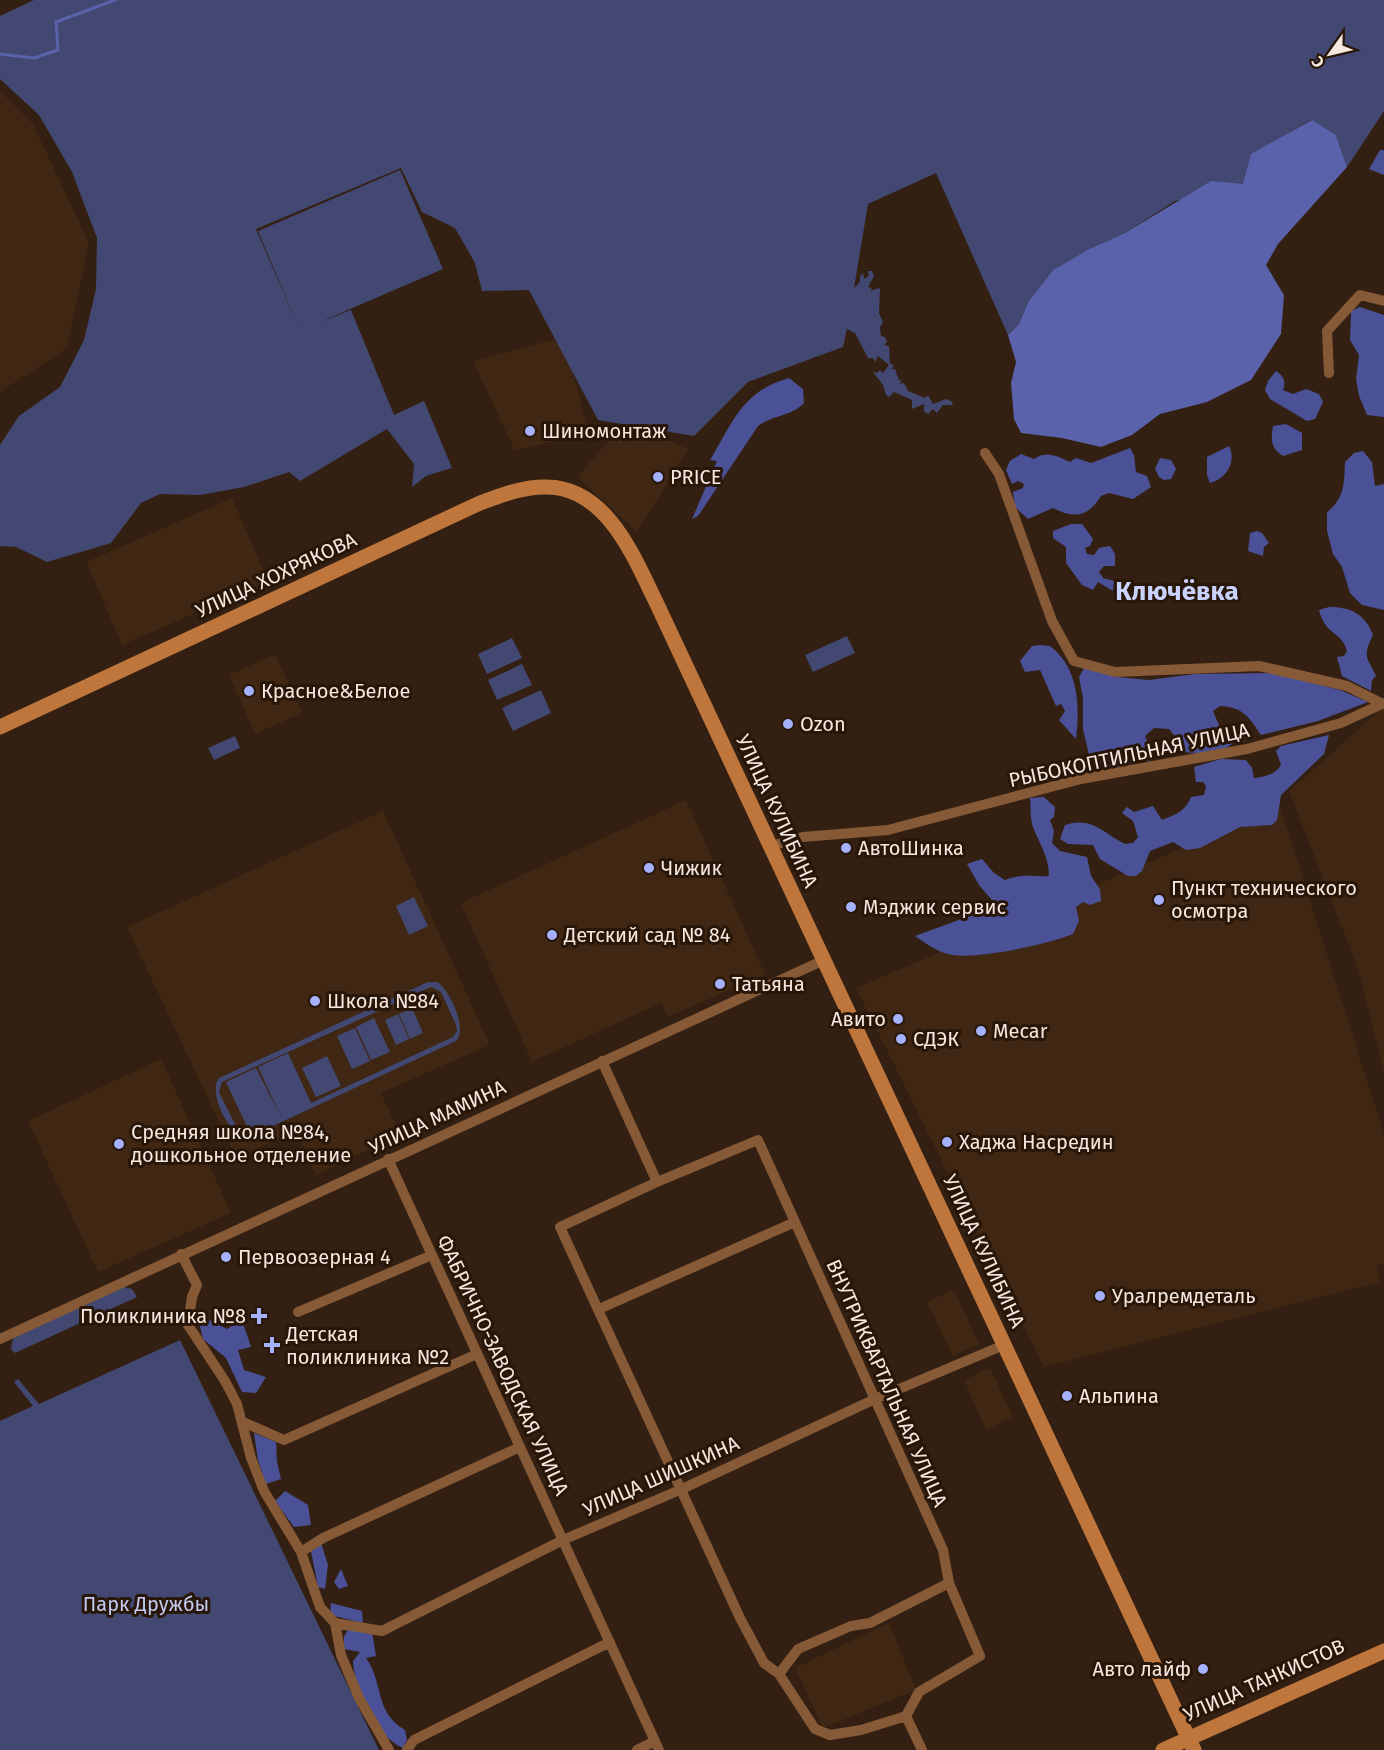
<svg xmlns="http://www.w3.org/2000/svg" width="1384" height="1750" font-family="'Fira Sans',sans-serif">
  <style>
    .built { fill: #3f2714 }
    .green { fill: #424871; fill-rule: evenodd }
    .forest { fill: #4a5197 }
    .water { fill: #5962aa }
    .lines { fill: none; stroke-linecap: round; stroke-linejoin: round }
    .stream { stroke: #5962aa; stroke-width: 3 }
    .street { stroke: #875a37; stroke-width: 10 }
    .secondary { stroke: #bf763c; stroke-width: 15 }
    .poi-dot { fill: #a5b1fc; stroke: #281608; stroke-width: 2 }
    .labels { text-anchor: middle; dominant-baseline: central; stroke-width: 6; stroke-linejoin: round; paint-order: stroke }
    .poi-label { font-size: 20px; fill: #f6e8df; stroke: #281608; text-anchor: start }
    .street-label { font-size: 20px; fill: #f6e8df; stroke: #281608 }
    .park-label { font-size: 20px; fill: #c2caf2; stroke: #281608 }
    .district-label { font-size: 26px; font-weight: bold; fill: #c9d2fd; stroke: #281608 }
  </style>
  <rect width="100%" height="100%" fill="#332012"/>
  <path class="built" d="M0,91L33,124L89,243L67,348L0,392Z
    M563,337L589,432L515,451L473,361Z
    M652,433L688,449L637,532L577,477L615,434Z
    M232,498L268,581L122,645L86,562Z
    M275,654L302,713L255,734L229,675Z
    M1384,707V1073L1358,969L1289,791Z
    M686,800L765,974L668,1017L661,1003L532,1062L461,903Z
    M1280,806L1384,1134V1264L1377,1266L1380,1282L1044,1367L856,988Z
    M383,811L490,1045L381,1093L400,1134L316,1175L296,1131L236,1158L127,927Z
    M161,1059L231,1213L98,1272L28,1121Z
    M954,1290L979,1344L953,1356L927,1302Z
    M990,1368L1013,1417L986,1430L964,1380Z
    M889,1623L916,1690L823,1728L795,1668Z"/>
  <path class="green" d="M34,0H1384V111L1347,167L1336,135L1311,120L1282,137L1244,184L1175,201L1125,233L1089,249L1053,270L1028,302L1019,324L1008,335L936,173L868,204L854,288L860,282V276L863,273L864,279L869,276L868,271H872L874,276L868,287L872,288L870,291L880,288L879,313L883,322L880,327L881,336L885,337L887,342L884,345L889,346L890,363L894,366L891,369H895L899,381L902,379L900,384L904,383L908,391L925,398L928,395L933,404L946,399L953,402L952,405H943L937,413L933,409L928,414L924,411V404L912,409V400L894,392L889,397L886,395L883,385L873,372L877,373L880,370L883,373L889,365L878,356L875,362L873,358H868L855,333L847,329L843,347L748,382L694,436L598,420L529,290L482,291L475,263L455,228L422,212L401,168L256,229L300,331L258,231L400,170L443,269L320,322L351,310L394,415L424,401L452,468L426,476L412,487L414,464L387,429L300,481L289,472L244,487L200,495L160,494L141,503L111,543L47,562L16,547L0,546V445L19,416L60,387L84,340L96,289L97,238L72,172L39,115L0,79V16Z
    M847,636L855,653L813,672L805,655Z
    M512,638L522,658L487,674L478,654Z
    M522,664L532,685L497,700L488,680Z
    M541,690L551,713L513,731L502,708Z
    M235,736L240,748L214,760L208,748Z
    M414,897L428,926L409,935L396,906Z
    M428,982H437C450,990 468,1029 456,1041L249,1137C230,1139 207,1092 219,1078ZM431,987L441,992L456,1025L457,1031L453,1037L311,1103L288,1053L258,1067L281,1117L256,1068L226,1082L249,1131L242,1132L237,1128L219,1092L222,1082Z
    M412,1008L423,1033L410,1039L399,1014Z
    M398,1014L409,1039L396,1045L385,1020Z
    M374,1018L390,1052L371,1060L356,1027Z
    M355,1028L370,1061L352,1069L337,1036Z
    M327,1056L341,1086L316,1097L302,1068Z
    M123,1287L132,1289L137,1297L15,1353L11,1349L13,1338Z
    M180,1340L379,1750H0V1421L33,1406L14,1382L18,1379L39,1404Z"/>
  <path class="forest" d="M1380,150H1384V175L1369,169Z
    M1360,307L1384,315V417L1367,415L1359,396L1356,379L1359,355L1350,340L1351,311Z
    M1276,371C1284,376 1286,382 1283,390L1293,394L1306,389L1319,394L1323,402L1315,419L1307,421L1270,399L1265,390L1268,381Z
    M789,378L803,389L804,403C792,416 773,415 758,426L698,516L692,519L717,461L710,460C733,422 742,391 789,378Z
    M1286,424L1302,433V450L1283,456C1270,447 1271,440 1273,426Z
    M1229,446C1237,462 1226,479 1210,483L1207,475V457Z
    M1130,448L1134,455L1136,472L1147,476L1151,487L1133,499L1109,493L1101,496C1088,517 1074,519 1053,508L1028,519L1015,507L1013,492L1023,488L1024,484L1018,481L1012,484L1006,470L1010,461L1021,454L1034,459C1047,450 1057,456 1070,462L1076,458L1091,463Z
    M1363,451L1372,462L1375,486L1384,484V610L1362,605L1350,593L1342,567L1333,554L1327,531V512C1345,498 1344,483 1345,462L1354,453Z
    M1160,458L1171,460L1176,469L1171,479L1164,480L1159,477L1155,469Z
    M1071,524H1082L1093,539L1090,546L1085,548L1087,554L1094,555L1099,548L1110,546L1115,554V566H1104L1099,572L1103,578L1114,581L1113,591L1098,582L1093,590L1082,585L1066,563V547L1053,538V531Z
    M1257,531L1262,533L1269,543L1264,547L1263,556L1248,551L1250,533Z
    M1329,607C1351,607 1365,614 1373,635C1362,658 1367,656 1376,676L1372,680L1371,691L1342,676L1337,657L1344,656L1347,651C1341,630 1326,637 1319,610Z
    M1040,645L1050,646C1079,668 1080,706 1076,739L1059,720L1065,711L1061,704L1056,706L1040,670L1025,672L1020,661L1032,646Z
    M1084,668L1117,677L1149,680L1195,674L1272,673L1340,690L1368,702L1318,721L1261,735C1249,717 1243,707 1220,706L1213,711L1221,730L1228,732L1238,727L1244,729C1240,734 1237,740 1232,744C1218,756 1187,755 1172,748L1174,735L1169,729L1154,728L1145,736L1153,756L1149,762L1141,753L1135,756L1129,764L1117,768L1094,763L1089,755L1083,729V699L1079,677Z
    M1329,735L1324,754L1281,795L1277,820L1272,825L1240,827L1200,848L1186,850L1173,842L1150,851L1142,871L1136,876H1128L1100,859L1093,845L1068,844L1060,839L1065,825C1092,816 1103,833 1125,844L1133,843L1138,837L1133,821L1122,813L1127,807L1134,812L1153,806L1162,820C1174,815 1185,812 1191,797L1204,795L1206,786L1203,782H1196L1194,767L1221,759L1246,760L1252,768L1254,778C1264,777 1275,775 1281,765L1276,751L1281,746Z
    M1044,797L1055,807L1054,817L1050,820L1054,831L1052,843L1060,851L1087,857L1091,876L1100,889L1101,901L1090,905L1083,902L1076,907L1079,921L1073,934C1048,944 973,961 948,954C936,951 925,943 915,936L997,906L979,885L967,864L982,859L994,873L1005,880C1024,873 1031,877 1049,876C1049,857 1039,843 1033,827C1030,819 1031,807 1030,798Z
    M197,1314L227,1329L242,1320L251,1347L238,1350L244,1370L266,1377L256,1393L242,1392L226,1358L203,1339Z
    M254,1433L276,1442L277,1462L281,1479L266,1484L258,1460Z
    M285,1491L308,1505L311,1525L294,1527L275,1501Z
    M321,1543L328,1565L325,1589L318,1587L311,1551Z
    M341,1569L348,1586L339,1589L334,1582Z
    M331,1603L362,1611L363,1623L330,1615Z
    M348,1629L372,1632L376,1656L366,1658C384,1683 374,1712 405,1730L407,1740L403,1748C376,1737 354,1689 353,1661L360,1652L344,1649V1637Z"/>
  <path class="water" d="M1312,120L1336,135L1347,167L1278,244L1266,265L1284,295L1281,334L1251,380L1207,402L1160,414L1132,435L1101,447L1062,438L1021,433L1014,419L1011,383L1016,362L1008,335L1019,324L1028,302L1053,270L1089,249L1125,233L1211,181L1243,184L1251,154Z"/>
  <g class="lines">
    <path class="stream" d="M0,54L34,58L58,50L56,22L115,0"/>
    <path class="street" d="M1329,373L1327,331L1360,295L1384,301
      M985,453L999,474L1052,621L1074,661L1115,672L1259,666L1347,686L1383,704
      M771,846L803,837L888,830L1081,779L1247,749L1341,723L1384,703
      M602,1061L657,1182L758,1140L943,1550L949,1583L980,1656L919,1692L906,1716
      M388,1159L659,1750
      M657,1182L560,1227L740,1618L764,1663L779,1674L815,1729L830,1735L861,1730L906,1716L922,1750
      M181,1254L197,1285L192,1297L188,1325L225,1381L237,1404L251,1458L264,1491L301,1552L320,1607L335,1623L341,1655L359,1698L389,1750
      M599,1309L795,1222
      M298,1312L432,1255
      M0,1339L824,960
      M243,1422L284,1440L477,1354
      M301,1552L323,1538L520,1447
      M335,1623L382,1631L563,1540L682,1489L875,1399L1004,1345
      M779,1674L798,1649L851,1626L870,1623L949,1583
      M407,1750L414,1740L610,1642
      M637,1750L655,1741"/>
    <path class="secondary" d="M0,727L480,503C502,495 525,486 547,487C607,488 634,557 656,602L1194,1750
      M1163,1750L1384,1651"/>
  </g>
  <g class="poi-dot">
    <circle cx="530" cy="431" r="6"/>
    <circle cx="658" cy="477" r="6"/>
    <circle cx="249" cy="691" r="6"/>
    <circle cx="788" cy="724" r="6"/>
    <circle cx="846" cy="848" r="6"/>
    <circle cx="649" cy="868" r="6"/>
    <circle cx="1159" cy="900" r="6"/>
    <circle cx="851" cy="907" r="6"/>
    <circle cx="552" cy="935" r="6"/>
    <circle cx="720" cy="984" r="6"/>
    <circle cx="315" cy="1001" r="6"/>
    <circle cx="898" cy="1019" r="6"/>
    <circle cx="981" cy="1031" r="6"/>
    <circle cx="901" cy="1039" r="6"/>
    <circle cx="947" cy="1142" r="6"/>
    <circle cx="119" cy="1144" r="6"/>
    <circle cx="226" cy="1257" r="6"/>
    <circle cx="1100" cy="1296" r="6"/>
    <path d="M256 1307h6v6h6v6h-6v6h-6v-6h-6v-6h6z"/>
    <path d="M269 1336h6v6h6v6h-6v6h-6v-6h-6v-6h6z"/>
    <circle cx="1067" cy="1396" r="6"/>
    <circle cx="1203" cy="1669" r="6"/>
  </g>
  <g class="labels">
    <g class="poi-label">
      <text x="542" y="431">Шиномонтаж</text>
      <text x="670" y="477">PRICE</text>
      <text x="261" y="691">Красное&amp;Белое</text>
      <text x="800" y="724">Ozon</text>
      <text x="858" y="848">АвтоШинка</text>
      <text x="661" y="868">Чижик</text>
      <text x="1171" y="888">Пункт технического<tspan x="1171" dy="23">осмотра</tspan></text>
      <text x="863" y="907">Мэджик сервис</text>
      <text x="564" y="935">Детский сад № 84</text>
      <text x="732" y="984">Татьяна</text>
      <text x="327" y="1001">Школа №84</text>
      <text x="886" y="1019" text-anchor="end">Авито</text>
      <text x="993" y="1031">Mecar</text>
      <text x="913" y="1039">СДЭК</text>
      <text x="131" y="1132">Средняя школа №84,<tspan x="131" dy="23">дошкольное отделение</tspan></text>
      <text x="959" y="1142">Хаджа Насредин</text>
      <text x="238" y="1257">Первоозерная 4</text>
      <text x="1112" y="1296">Уралремдеталь</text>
      <text x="246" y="1316" text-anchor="end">Поликлиника №8</text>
      <text x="286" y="1334">Детская<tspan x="286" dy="23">поликлиника №2</tspan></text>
      <text x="1079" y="1396">Альпина</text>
      <text x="1191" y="1669" text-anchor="end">Авто лайф</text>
    </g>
    <g class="street-label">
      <text transform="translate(276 575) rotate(-25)">УЛИЦА ХОХРЯКОВА</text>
      <text transform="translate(1129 755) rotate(-12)">РЫБОКОПТИЛЬНАЯ УЛИЦА</text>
      <text transform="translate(777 811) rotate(65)">УЛИЦА КУЛИБИНА</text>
      <text transform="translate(437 1117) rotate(-25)">УЛИЦА МАМИНА</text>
      <text transform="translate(984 1251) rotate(65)">УЛИЦА КУЛИБИНА</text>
      <text transform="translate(503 1365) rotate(65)">ФАБРИЧНО-ЗАВОДСКАЯ УЛИЦА</text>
      <text transform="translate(887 1383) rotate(66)">ВНУТРИКВАРТАЛЬНАЯ УЛИЦА</text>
      <text transform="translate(661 1476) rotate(-24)">УЛИЦА ШИШКИНА</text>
      <text transform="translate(1264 1680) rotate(-24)">УЛИЦА ТАНКИСТОВ</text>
    </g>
    <g class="park-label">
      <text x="146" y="1604">Парк Дружбы</text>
    </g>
    <g class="district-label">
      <text x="1177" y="591">Ключёвка</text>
    </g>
  </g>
  <g transform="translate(1330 54) rotate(236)" stroke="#281608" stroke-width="4.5" paint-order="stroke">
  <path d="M0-4.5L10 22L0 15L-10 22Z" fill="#f6e8df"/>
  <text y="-9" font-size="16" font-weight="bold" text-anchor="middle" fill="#f6e8df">С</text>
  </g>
</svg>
